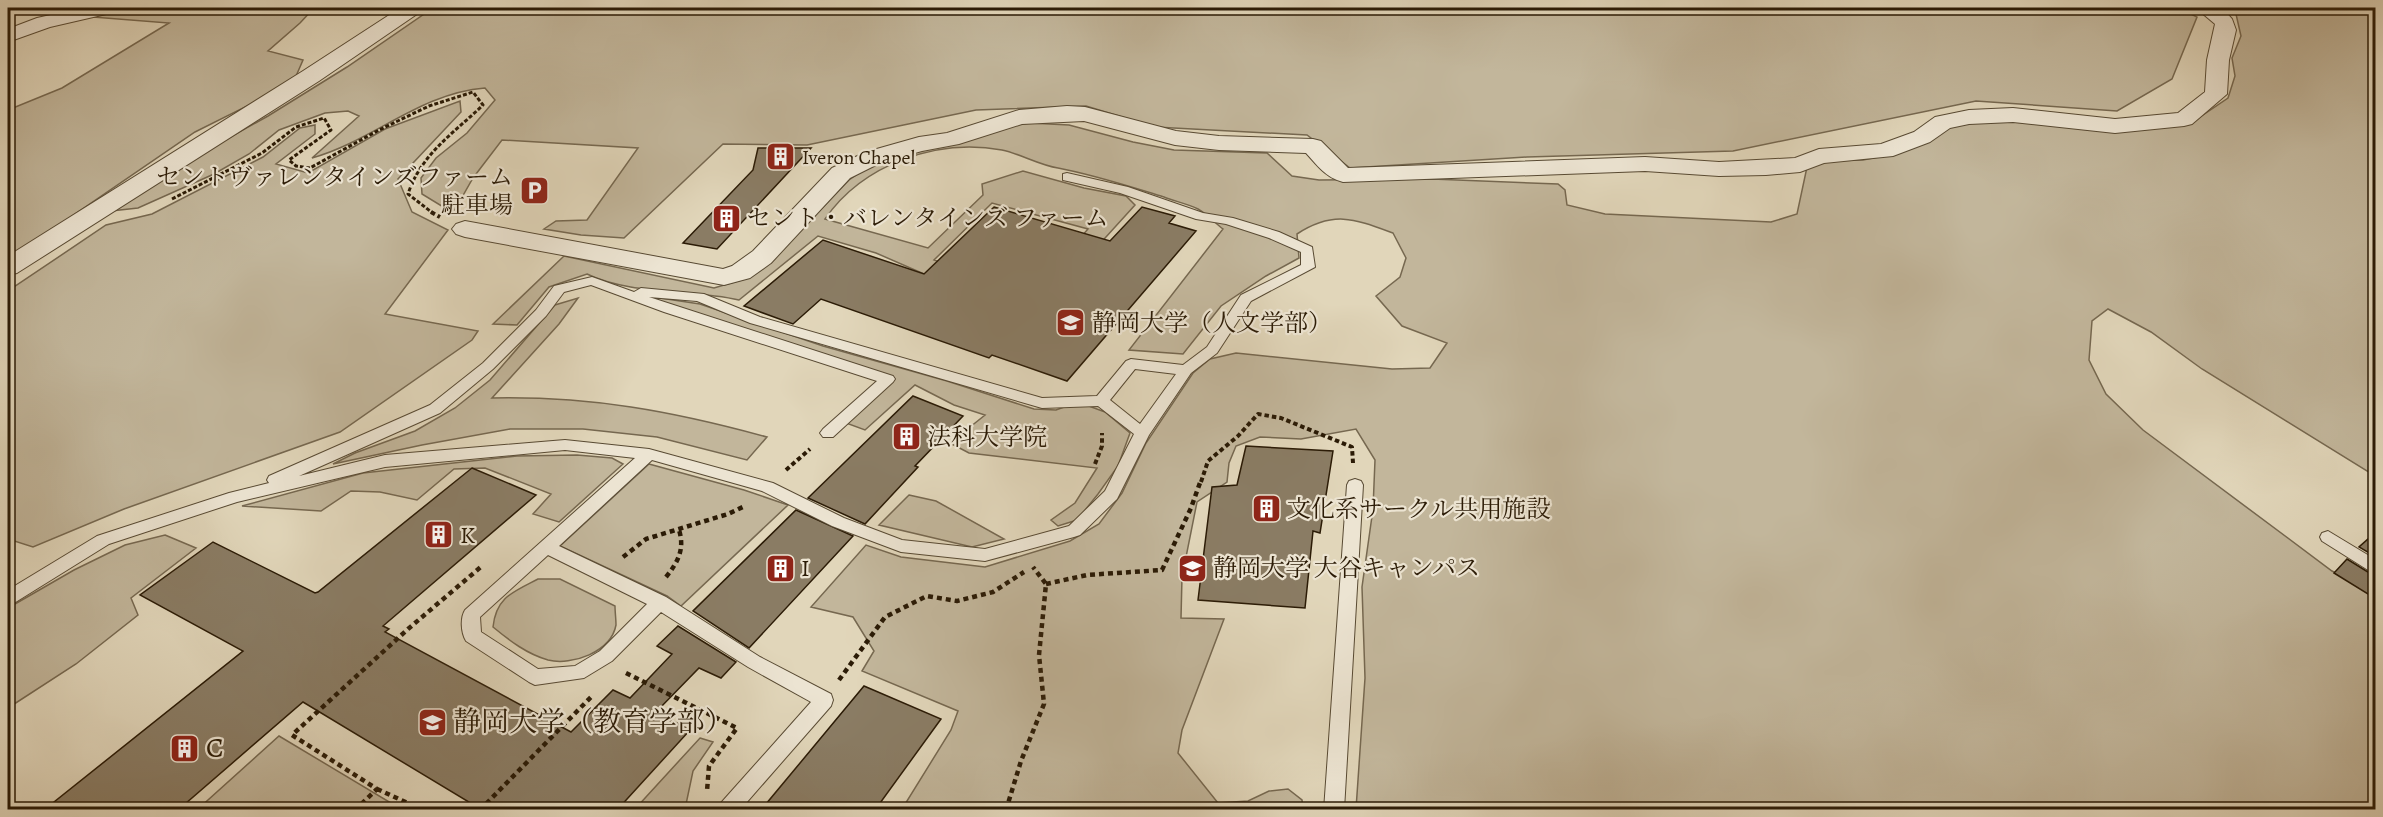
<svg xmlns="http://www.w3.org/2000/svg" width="2383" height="817" font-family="Alegreya,'Noto Serif JP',serif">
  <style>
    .green { fill: #c2b69b; stroke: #766850; stroke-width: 1.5 }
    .building { fill: #8a7c64; stroke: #2b1b06; stroke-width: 1.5 }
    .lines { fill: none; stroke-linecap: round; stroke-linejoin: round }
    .service-casing { stroke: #584a33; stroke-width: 2 }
    .minor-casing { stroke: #584a33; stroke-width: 2 }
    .path-far2 { stroke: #2b1b06; stroke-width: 3; stroke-dasharray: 4 2; stroke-linecap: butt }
    .path-far1 { stroke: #2b1b06; stroke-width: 4; stroke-dasharray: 4.5 3; stroke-linecap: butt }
    .path { stroke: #2b1b06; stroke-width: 4.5; stroke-dasharray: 5 4; stroke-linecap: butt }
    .service { fill: #ece4d2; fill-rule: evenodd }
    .minor { fill: #ece4d2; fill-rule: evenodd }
    .labels { text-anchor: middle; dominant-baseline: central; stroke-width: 4.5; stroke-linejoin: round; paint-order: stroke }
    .far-poi-label { font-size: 20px; fill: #2b1b06; stroke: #ece4d2; text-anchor: start }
    .poi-label { font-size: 24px; fill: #2b1b06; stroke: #ece4d2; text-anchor: start }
    .near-poi-label { font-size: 28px; fill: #2b1b06; stroke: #ece4d2; text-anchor: start }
  </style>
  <rect width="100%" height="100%" fill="#e1d6ba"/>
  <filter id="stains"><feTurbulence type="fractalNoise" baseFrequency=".00333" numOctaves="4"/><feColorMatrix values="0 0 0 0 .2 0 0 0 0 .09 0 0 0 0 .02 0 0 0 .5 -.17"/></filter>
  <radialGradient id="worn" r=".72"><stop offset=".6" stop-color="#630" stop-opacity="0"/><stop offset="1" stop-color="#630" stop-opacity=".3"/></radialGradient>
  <path class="green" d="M61,8H314L300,23L268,51L303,60L293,83L195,132L8,260V110L62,88L169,23L42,13Z
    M433,8H2179L2197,17L2172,79L2117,111L1976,101L1733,151L1527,157L1350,168L1307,135L1155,127L1086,106L976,110L807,145L723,144L624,238L581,235L544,229L556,221L587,220L638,148L502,140L473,178L453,213L422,194L421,178L436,158L467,133L495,100L485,88C420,93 373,141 312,158L359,116L348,111L325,113L279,130L249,154L214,174L138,208L111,211L207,150L268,116L347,67Z
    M2222,8H2375V476L2202,369L2151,332L2108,309L2092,321L2089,360L2106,394L2143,430L2332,571L2375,593V809H1356L1365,678L1362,587L1373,509L1375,460L1356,429L1301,439L1260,437L1236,446L1229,463L1227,482L1197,502L1182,577L1181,618L1224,619L1182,730L1178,753L1218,803L1248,801L1269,791L1288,789L1302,800L1303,809H902L951,730L958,711L862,671L874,651L853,617L811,607L866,545L901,557L985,567L1070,541L1099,524L1122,493L1146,443L1193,373L1210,359L1236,353L1392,369L1430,368L1447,343L1402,326L1376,296L1400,277L1406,258L1393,233C1355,219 1334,210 1297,234L1299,258L1266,276L1221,306L1183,354L1129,350L1223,229C1215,223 1207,214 1198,209C1188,204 1174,201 1164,197C1128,186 1095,175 1058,168C1039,165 1021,154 1002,150C937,138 863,164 825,219L928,248L983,195L982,184L1023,171L1084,188L1126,196L1135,205L1076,270L1032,293L1088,229L992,203L934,260L963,270L947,284L876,253L818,236L739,300C691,289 630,295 587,274L549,287L517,325L493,324L564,256L714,288L748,278L774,258L849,180L865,169L885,158L1013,125L1030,123L1069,125L1133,142L1174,150L1267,153L1292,176L1319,180L1432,179L1558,184L1565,190L1567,205L1605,214L1771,222L1797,214L1807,167L1821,161L1863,160L1899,153L1946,125L1974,120L2191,123L2228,98L2235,76L2232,58L2241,36L2236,14Z
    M460,101L461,112L398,179L412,212L448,230L385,314L478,331L472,340L340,432L124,509L33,547L8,539V291L106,225L152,214L263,157L300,128L315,125V134L276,164L308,173L385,129Z
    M640,295L700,304L823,346L947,381L1034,409L1056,410L1078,402L1105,412L1130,433L1118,466L1098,494L1077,520L1058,526L1051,520L1075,503L1097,468L969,453L950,443L985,415L954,405L915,385L865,430L846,423L891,377Z
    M578,298L559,324L492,398C591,396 672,411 767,437L747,460L657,437L583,429H510L422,445L333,464L355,453L415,431L455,408L490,380L555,305Z
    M577,455L612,458L623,464L559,522L533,514L551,494L485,468L454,469L417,500L380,492L351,491L321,511L242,506L363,473L517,456Z
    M649,464L744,490L788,505L681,606L667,596L560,546Z
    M909,495L936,501L1004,539L972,547L879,525Z
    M165,535L196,548L131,598L138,615L76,664L8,708V608L74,570L125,545Z
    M538,579H560L615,606C615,612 616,619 616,625C611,652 572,666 548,660C527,654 510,641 493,627C496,597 513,592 538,579Z
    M279,736L401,809H198Z
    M700,738L713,742L693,771L685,809H635Z"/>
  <path class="building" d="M758,148H811L717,249L683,243L753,170Z
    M994,207L1110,241L1142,207L1175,216L1169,223L1196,231L1067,381L992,355L989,358L821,299L793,324L744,306L823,240L924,274Z
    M913,396L963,416L915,466L918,467L865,524L808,498Z
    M1246,446L1333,451L1320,533L1313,531L1305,608L1198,600L1212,487L1237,485Z
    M472,468L536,495L383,626L389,629L385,632L571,732L613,690L630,698L672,654L657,646L678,626L736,662L721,678L699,668L656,712L690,730L617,810H482L303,702L178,810H44L243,651L140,595L213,542L315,593L318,592Z
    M796,510L853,536L749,648L693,611Z
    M2376,532V557L2359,547Z
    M2347,559L2376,577V599L2334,573Z
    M864,686L941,719L875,810H761Z"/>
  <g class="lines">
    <defs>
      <path id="service" d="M1067,173L1128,187L1203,213L1233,218L1279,232L1312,247L1315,267L1251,301L1217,353L1191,373L1149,435L1117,499L1080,535L1074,537L985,561L901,552L832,526L762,491L652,460L559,546L666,597L760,657L831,694L833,700L831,706L740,810H717L720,804L811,702L748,667L661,612L612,661L584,678L535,685L529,682L466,641C461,633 460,618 465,610L635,458L565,450L385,467L237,502L109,544L14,603L8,605V590L97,536L229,493L269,483L267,480L269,476L430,405L483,363L536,310L554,286L592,277L634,292L641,288L704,294L760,317L1042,398L1097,396L1126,361L1131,359L1183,365L1207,347L1241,295L1301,265V252L1269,238L1226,224L1196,219L1120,193L1063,180V174ZM591,285L664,312L877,381L823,429L820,433L823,437H833L893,382L895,379L893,376L649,297L697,301L750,323L1042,408L1098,406L1134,434L1105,491L1069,526L985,549L902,540L844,518L773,483L649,449L565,440L385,455L299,476L440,413L493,369L546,316L564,292ZM1135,369L1176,374L1140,424L1110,400ZM548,555L647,604L600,651L575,666L538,669L481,632L480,617Z
        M1355,479L1361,481L1363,485L1344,810H1324L1347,485L1349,481Z
        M2328,531L2376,560V575L2322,541L2320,537L2322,533Z"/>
      <path id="minor" d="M82,8H118L115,12L50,27L8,42V29L37,18Z
        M400,8H423L420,12L319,81L17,273L8,275V256L303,71Z
        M2196,8L2223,9L2232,19L2236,30L2229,60L2227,94L2192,124L2184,126L2115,133L2013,122L1969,124L1950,128L1930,142L1893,156L1824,163L1800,172L1766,175L1719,176L1645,171L1343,182C1326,178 1317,165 1306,153L1219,150L1175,145L1084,121L1022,124L959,144L922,151L882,162L850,178L771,263L750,278L724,285L465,237L456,234L452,229L456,224L465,221L723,269L732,266L753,251L832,168L866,152L919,137L947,133L1019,110L1067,106L1085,107L1176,131L1219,136L1313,139L1321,141L1348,168L1645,157L1719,162L1795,158L1819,149L1881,144L1914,132L1935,117L1969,110L2013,108L2115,119L2178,113L2205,92L2207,60L2215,24Z"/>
    </defs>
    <use href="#service" class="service-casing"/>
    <use href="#minor" class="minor-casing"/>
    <path class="path-far2" d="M172,199L262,153L296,127L324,118L331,130L289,160L296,166L310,168L379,130L429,106L473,92L483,105C454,133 421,154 408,194L434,214"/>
    <path class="path-far1" d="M431,212L440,217
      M1095,464L1102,446V433
      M786,470L810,449
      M1201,482L1208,461L1238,436L1258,414L1281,418L1352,447L1353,463"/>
    <path class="path" d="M623,557L646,539L728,514L745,506
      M666,577C678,562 685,549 679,530
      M1046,584L1087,575L1162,570L1191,508L1201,480
      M626,673L737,728L709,766L707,791
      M839,680L885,617L927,596L957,601L993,592L1024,572
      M377,789L423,810
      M355,810L377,789L292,735L408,629L482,566
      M480,810L593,695
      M1006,810L1021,761L1044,704L1039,655L1046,584L1033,567"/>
    <use href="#service" class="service"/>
    <use href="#minor" class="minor"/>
  </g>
  <defs>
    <symbol id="building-square" viewBox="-11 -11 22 22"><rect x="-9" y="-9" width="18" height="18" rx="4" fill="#8f2418" stroke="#ece4d2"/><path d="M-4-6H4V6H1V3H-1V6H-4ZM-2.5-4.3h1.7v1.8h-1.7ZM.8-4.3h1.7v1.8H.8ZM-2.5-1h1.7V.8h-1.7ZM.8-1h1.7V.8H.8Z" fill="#fff"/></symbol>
    <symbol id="parking-square" viewBox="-11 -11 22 22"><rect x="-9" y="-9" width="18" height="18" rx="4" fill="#8f2418" stroke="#ece4d2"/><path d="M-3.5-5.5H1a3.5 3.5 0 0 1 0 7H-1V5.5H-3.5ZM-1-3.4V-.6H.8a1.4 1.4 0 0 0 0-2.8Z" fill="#fff"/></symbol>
    <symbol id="university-square" viewBox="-11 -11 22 22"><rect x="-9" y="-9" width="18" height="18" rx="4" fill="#8f2418" stroke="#ece4d2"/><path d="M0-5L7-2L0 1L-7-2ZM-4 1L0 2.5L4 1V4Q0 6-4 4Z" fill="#fff"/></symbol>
  </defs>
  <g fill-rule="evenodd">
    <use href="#building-square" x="764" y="140" width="33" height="33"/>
    <use href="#parking-square" x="518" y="174" width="33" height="33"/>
    <use href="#building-square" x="710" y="202" width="33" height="33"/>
    <use href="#university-square" x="1054" y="306" width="33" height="33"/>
    <use href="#building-square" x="890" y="420" width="33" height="33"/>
    <use href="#building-square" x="1250" y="492" width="33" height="33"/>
    <use href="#building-square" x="422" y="518" width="33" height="33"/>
    <use href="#building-square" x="764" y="552" width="33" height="33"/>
    <use href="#university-square" x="1176" y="552" width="33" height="33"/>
    <use href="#university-square" x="416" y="706" width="33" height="33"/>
    <use href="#building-square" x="168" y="732" width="33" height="33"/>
  </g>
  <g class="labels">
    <g class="far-poi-label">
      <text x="802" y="157">Iveron Chapel</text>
    </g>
    <g class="poi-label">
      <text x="513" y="177" text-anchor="end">セントヴァレンタインズファーム<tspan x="513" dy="28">駐車場</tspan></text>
      <text x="747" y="218">セント・バレンタインズ ファーム</text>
      <text x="1092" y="323">静岡大学（人文学部）</text>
      <text x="927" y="437">法科大学院</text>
      <text x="1287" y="509">文化系サークル共用施設</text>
      <text x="460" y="535">K</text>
      <text x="801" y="568">I</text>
      <text x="1213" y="568">静岡大学 大谷キャンパス</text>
    </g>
    <g class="near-poi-label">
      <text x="453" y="722">静岡大学（教育学部）</text>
      <text x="206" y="748">C</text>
    </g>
  </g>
  <rect width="2383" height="817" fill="none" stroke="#e1d6ba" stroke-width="30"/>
  <rect x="9" y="9" width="2365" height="799" fill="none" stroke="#2b1b06" stroke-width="3"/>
  <rect x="15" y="15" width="2353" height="787" fill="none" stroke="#2b1b06" stroke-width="1.5"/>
  <rect width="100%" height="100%" filter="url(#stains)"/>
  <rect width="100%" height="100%" fill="url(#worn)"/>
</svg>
